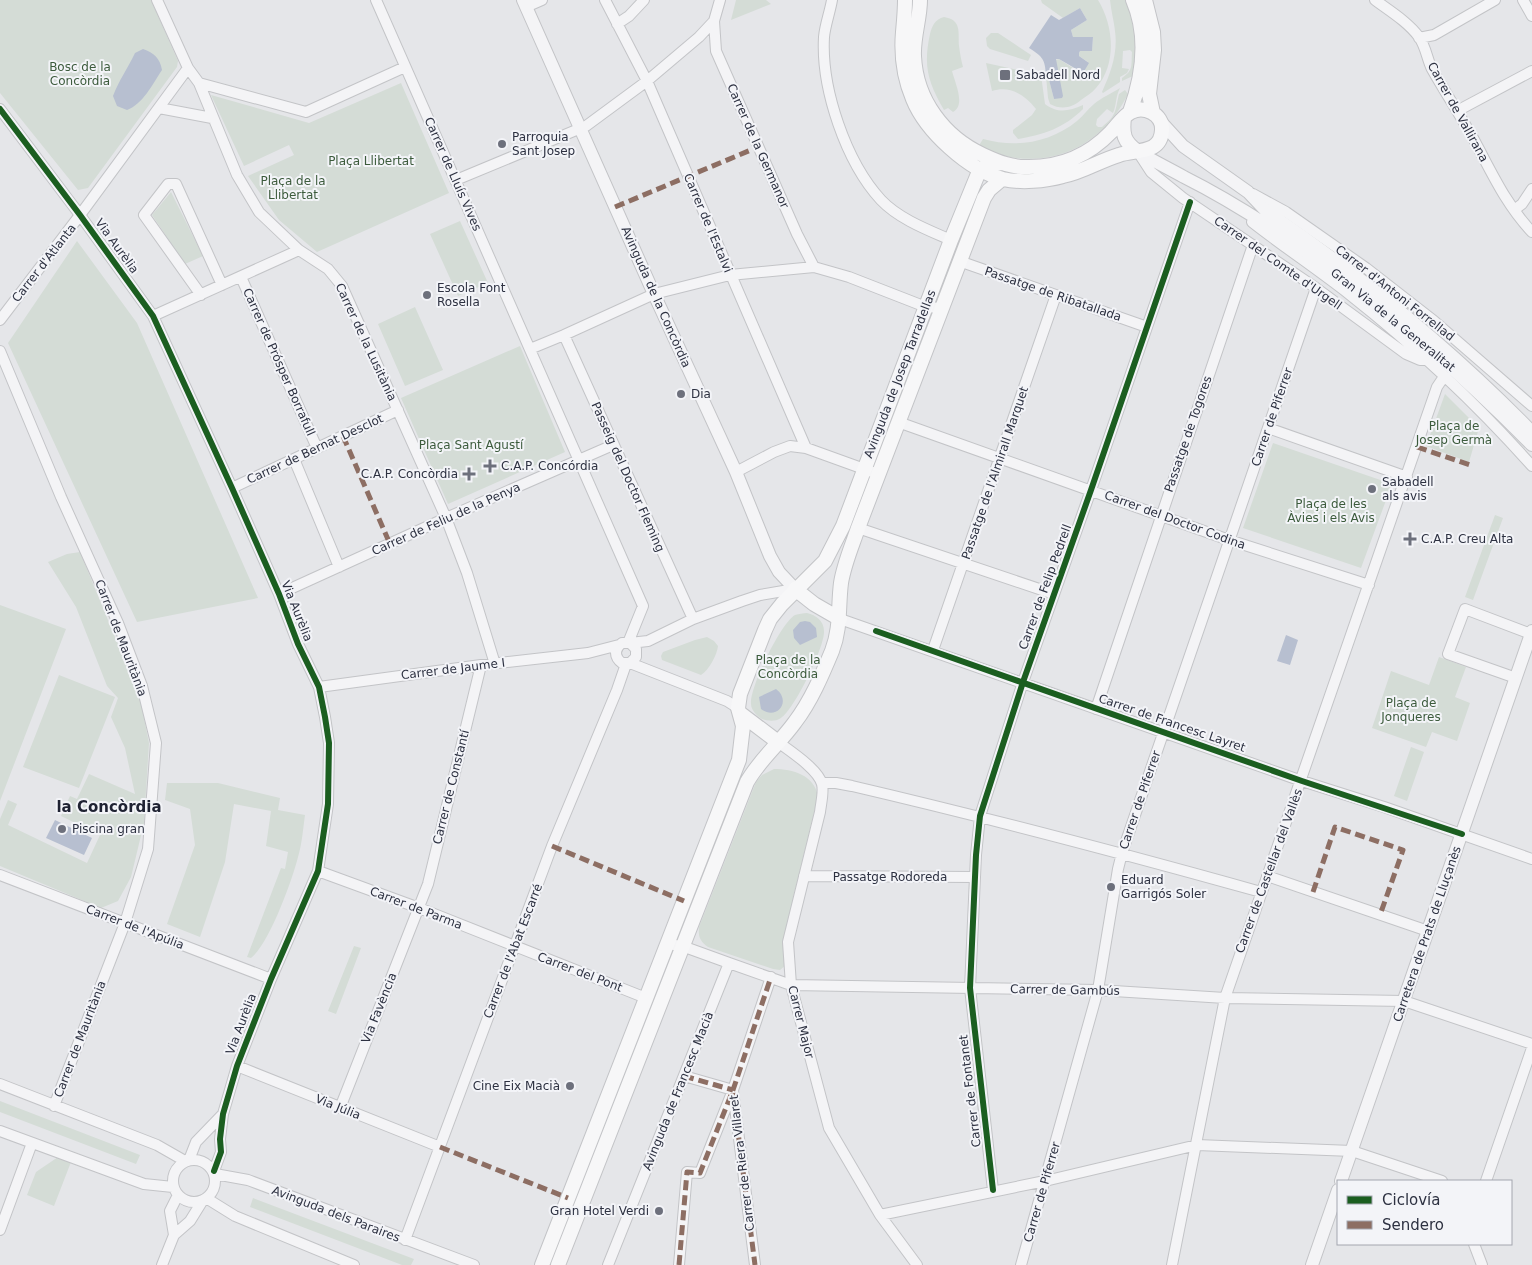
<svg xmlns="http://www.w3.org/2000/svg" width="1532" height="1265" font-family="'DejaVu Sans',sans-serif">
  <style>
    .green { fill: #d4dcd6 }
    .water { fill: #b7bfd0 }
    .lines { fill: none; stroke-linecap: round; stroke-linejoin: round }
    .minor-casing { stroke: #c3c4c7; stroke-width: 12 }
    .tertiary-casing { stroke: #c3c4c7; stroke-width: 14 }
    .secondary-casing { stroke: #c3c4c7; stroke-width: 16 }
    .minor { stroke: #f4f4f6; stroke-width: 10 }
    .tertiary { stroke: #f4f4f6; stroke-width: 12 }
    .secondary { stroke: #f7f7f8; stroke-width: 14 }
    .quiet { stroke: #8d6e63; stroke-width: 5; stroke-dasharray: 10 5; stroke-linecap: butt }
    .cycleway-casing { stroke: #f3f4f8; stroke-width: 9 }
    .cycleway { stroke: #1b5e20; stroke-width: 6 }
    .poi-dot { fill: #6d707c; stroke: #f3f4f8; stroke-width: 2 }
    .labels { text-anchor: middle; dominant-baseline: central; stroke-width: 4; stroke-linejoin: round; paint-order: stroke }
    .park-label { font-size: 12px; fill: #3c5b3c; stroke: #f3f4f8 }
    .poi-label { font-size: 12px; fill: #2d3141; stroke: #f3f4f8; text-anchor: start }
    .street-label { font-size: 12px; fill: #2d3141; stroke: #f3f4f8 }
    .quarter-label { font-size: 15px; font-weight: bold; fill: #1f2232; stroke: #f3f4f8 }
  </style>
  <rect width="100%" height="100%" fill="#e5e6e9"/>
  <path class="green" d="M0,0H151L178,61L177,67L88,188L78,190L0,93Z
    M736,0H766L771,4L731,20Z
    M1041,0H1098C1114,26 1117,64 1096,88C1092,93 1086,96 1081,100C1072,108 1061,110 1050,104L1048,98L1046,76H1048L1054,99L1057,69L1055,60L1059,59L1079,72L1088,62L1079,56V53L1080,51L1092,50L1093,38L1073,37L1071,30L1087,20L1080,8L1063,18L1042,3Z
    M1110,0H1125C1137,25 1137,48 1135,75L1122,81V78C1134,70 1131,65 1132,52L1130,50L1123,51L1122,68L1129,69L1127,73L1120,77V82L1103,93L1102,92C1111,72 1118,53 1115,31C1114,21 1111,11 1110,0Z
    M944,17C962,20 958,32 959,46C960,53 961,60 963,67L952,71C955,83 966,105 953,112L948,108L944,110C928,82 923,66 930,34C932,26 935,19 944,17Z
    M991,33H998L1031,55L1028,61L990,49L987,46L986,38Z
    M986,63L1041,75L1045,104C1058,114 1069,111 1083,105V109C1064,128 1043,135 1018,139L1013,133V130L1032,115L1036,109C1025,95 1010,85 992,91Z
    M401,83L449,193L317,252L279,220L248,176L294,155L289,145L244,166L211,95L309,123Z
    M1120,88C1115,98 1117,104 1113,113L1107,109L1097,119L1096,125L1098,127H1102C1117,115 1115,111 1119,94L1125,90L1128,94L1127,96C1097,154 1037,174 978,147L983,139C1016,148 1050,143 1077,121C1083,116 1088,109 1094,104C1101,98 1112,93 1120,88Z
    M171,192L203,256L185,264L152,215Z
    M460,221L488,283L458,296L430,234Z
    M77,241L137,323L258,598L137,622L8,343Z
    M415,307L443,370L405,386L378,324Z
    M520,346L565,452L448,504L401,398Z
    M1445,394L1479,428L1469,462L1426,446Z
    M1273,443L1392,484L1361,568L1243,528Z
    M1495,515L1503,518L1473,600L1465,597Z
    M80,552L140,698L149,743L144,823L131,877L118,901L101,908L0,866V819L8,800L17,804L8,825L87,863L100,835L61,816L70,796L77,799L89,774L135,794L125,748L111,717L118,698L107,686L76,607L48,562L67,554Z
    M0,605L66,629L0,801Z
    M807,613C816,615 824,621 824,631C825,647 794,710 781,718C775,722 768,721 762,719C757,716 751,710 751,704C749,688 781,623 795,615C799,614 803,613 807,613Z
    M707,637L714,641L718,646C717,655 709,670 701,675L662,660L661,656L663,652L695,640Z
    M1439,657L1466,667L1455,697L1470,703L1457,741L1432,732L1426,747L1372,728L1391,671L1429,685Z
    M59,675L115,697L79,788L23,767Z
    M1411,747L1424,752L1407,801L1394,796Z
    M774,769C793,769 814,775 818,796L787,923L785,938L786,965L780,970L773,969L708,947C700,941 698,937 699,927L756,782L762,775Z
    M167,783H218L280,798L278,810L305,815C303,829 302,844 298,857C292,881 269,944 251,958L247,957L281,868L285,869L288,852L266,846L271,811L234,804L225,862L200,937L167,924L195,845L190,809L165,800Z
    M354,946L361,948L336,1014L328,1011Z
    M0,1101L140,1155L136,1164L0,1112Z
    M58,1157L71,1162L54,1206L27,1195L36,1172Z
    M253,1198L414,1259L411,1265H402L250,1207Z"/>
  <path class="water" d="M1080,8L1087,20L1071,30L1073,37H1093L1092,51H1080L1079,53V56L1089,63L1083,73L1059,59H1056L1063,96L1062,98L1054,99L1048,76H1046C1045,59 1043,57 1029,48L1051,15L1059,20Z
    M143,49C154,53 160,58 162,70C152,85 143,104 127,110L117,106L113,96C119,80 128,68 135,53Z
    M805,621L810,622L816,628L817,637L800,645L794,638L793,630L800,622Z
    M1286,635L1298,640L1290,665L1277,661Z
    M776,689C792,701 777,721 761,709L759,697Z
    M55,820L92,838L84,855L46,838Z"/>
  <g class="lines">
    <defs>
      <path id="minor" d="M157,0L188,68L199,83L237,175L259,212L299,250L328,269L342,286L446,518L467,573L495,664
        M376,0L643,606L628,643
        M605,0L647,81L806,448
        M832,0C830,12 825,25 824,37C821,89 846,162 881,200C899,219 928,230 951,240
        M1375,0C1390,11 1408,22 1419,37C1426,47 1427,59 1432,69C1445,92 1460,115 1473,138C1491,171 1506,205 1532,232
        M1523,0L1532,16
        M526,7L542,0
        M714,21L716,51L797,234L814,267
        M617,24L629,16L644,0
        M1419,38L1434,35L1495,0
        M199,83L306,112L405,67
        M159,108L212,118
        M0,109L80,215L153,316L232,488L279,594L298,644L319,687L325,717L329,743L328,804L318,871L271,979L237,1066L223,1114L220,1139L221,1152L214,1171
        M1457,111L1532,71
        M1138,152L1151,172L1183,198L1316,288L1406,354L1420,360H1428
        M456,180L586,126L647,81L699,37L714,21L720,0
        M1253,194L1286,212L1366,268L1434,321L1532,406
        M1514,210L1522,204L1532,189
        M1252,222C1284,247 1317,269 1349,294C1415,346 1476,403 1532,466
        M959,261L1147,327
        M241,277L317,448
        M201,295L144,215L168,184H176L222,285
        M153,316L299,250
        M0,320L80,215L188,68
        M564,335L693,619
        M530,349L564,335L654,294L730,275L814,267L849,277L926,307L941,308
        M0,351L61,497L118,623L142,686L156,743L148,849L125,923L54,1106
        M898,422L1229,540L1369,585
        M1268,428L1407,477
        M294,459L339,567
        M736,472L774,452L790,446L806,448L878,474
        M232,488L398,410
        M858,528L1054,594
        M279,594L446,518L613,445
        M840,619L1302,781L1384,807L1532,859
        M630,643L648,641L693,619L742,601L760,595L795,589
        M933,650L1056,295
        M630,663L636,657V649L630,643H622C614,649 614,657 622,663H630L727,701L738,708
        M1516,678L1448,654L1465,609L1531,634
        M319,687L481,665L588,653L619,645
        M1096,709L1253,245
        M778,742C790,751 818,769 822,784C824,792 821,803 820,812L788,942L791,985L829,1128L880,1215L917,1265
        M822,783H836L852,786C989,818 1125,854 1261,892
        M318,871L419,908L646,998
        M0,875L271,979
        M804,876L975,877
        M1267,876L1428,931
        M729,963L791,985L1098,990L1225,998L1404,1001L1532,1044
        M237,1066L440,1147
        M684,1076L733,1090
        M0,1084L157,1145L185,1161
        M733,1091L755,1265
        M340,1108L428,884L481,665
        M0,1131L144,1184L173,1187
        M173 1181a21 21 0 1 1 42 0a21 21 0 1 1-42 0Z
        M189,1160L196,1142L223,1114
        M215,1174L248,1180L474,1265
        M1486,1181L1532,1048
        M993,1190L970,988L976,855L980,816L1023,682L1091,490L1190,202
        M206,1198L235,1216L354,1265
        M880,1215L1045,1181L1197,1145L1352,1151L1442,1181
        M0,1230L32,1143
        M174,1235L190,1221L203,1200
        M405,1240L552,846L617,690L626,664
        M1474,1244L1482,1265
        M162,1265L174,1235L170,1211L178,1195
        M608,1265L729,963L682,946L667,944
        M679,1265L687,1172L700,1173L733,1090L771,977
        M1021,1265L1098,990L1118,869L1122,853L1316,288
        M1172,1265L1225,998L1437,387L1441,381L1446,377"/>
      <path id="tertiary" d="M523,0L654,294L736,472L770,556L779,572L795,589
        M1162,123L1183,146L1248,192L1265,210C1360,275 1451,349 1532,432
        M1137,151C1153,161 1168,168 1184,177C1214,192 1244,210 1273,229C1367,291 1453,365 1532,445
        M1341,1181L1532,631
        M1312,1265L1338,1190"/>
      <path id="secondary" d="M905,0C905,11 904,21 903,32C901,55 904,78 913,99C926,131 968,170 1003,179C1021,183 1045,181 1063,176C1083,172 1099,161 1119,155C1135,149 1161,155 1162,130C1163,114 1144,105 1131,112C1123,116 1117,126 1111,132C1089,155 1061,167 1029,167C1013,168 998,162 983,155C944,137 916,100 914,56C913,37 920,19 920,0
        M1145,0L1153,32L1154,50L1149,94L1153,113
        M1130,112C1143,76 1149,37 1133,0
        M1124,118C1122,134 1124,142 1137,151
        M795,589L814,604L840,619
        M741,714L778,742
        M542,1265L739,760L743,726L738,708L740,694L765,630L770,619L782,604L825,561L843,526L951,240L980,169L992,164L1001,163
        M558,1265L747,782C760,759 780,743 795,722C811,701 822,675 832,651C841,628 838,606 841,583C844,564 852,546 858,528L984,198L989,190L1002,179"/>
    </defs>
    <use href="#minor" class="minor-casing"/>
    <use href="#tertiary" class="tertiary-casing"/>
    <use href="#secondary" class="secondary-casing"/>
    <use href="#minor" class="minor"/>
    <use href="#tertiary" class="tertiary"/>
    <use href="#secondary" class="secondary"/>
    <path class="quiet" d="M615,207L758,147
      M343,436L390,544
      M1417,447L1473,466
      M552,846L684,901
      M1313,892L1335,827L1403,850L1380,915
      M684,1076L733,1090
      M733,1093L755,1265
      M440,1147L568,1198
      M679,1265L687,1172L700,1173L733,1090L771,977"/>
    <defs>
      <path id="cycleway" d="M0,109L80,215L153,316L232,488L279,594L298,644L319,687L325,717L329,743L328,804L318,871L271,979L237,1066L223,1114L220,1139L221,1152L214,1171
        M876,631L1302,781L1462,834
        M993,1190L970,988L976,855L980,816L1023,682L1091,490L1190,202"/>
    </defs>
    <use href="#cycleway" class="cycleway-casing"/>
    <use href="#cycleway" class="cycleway"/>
  </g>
  <g class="poi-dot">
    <rect x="999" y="69" width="12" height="12" rx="2.5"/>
    <circle cx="502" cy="144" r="5"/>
    <circle cx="427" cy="295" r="5"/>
    <circle cx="681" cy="394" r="5"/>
    <path d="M487.5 458.5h5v5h5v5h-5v5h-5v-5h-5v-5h5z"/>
    <path d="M466.5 466.5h5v5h5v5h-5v5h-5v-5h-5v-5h5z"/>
    <circle cx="1372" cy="489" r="5"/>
    <path d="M1407.5 531.5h5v5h5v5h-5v5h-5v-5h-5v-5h5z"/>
    <circle cx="62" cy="829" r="5"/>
    <circle cx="1111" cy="887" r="5"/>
    <circle cx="570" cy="1086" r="5"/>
    <circle cx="659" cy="1211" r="5"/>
  </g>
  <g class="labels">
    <g class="park-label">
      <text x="80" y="67">Bosc de la<tspan x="80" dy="14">Concòrdia</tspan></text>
      <text x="371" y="161">Plaça Llibertat</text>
      <text x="293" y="181">Plaça de la<tspan x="293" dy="14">Llibertat</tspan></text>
      <text x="1454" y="426">Plaça de<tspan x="1454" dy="14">Josep Germà</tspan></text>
      <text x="471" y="445">Plaça Sant Agustí</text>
      <text x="1331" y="504">Plaça de les<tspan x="1331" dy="14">Àvies i els Avis</tspan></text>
      <text x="788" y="660">Plaça de la<tspan x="788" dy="14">Concòrdia</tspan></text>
      <text x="1411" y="703">Plaça de<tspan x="1411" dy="14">Jonqueres</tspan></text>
    </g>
    <g class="poi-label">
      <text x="1016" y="75">Sabadell Nord</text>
      <text x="512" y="137">Parroquia<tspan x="512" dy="14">Sant Josep</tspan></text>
      <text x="437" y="288">Escola Font<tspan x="437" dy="14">Rosella</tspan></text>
      <text x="691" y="394">Dia</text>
      <text x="501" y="466">C.A.P. Concórdia</text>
      <text x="458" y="474" text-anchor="end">C.A.P. Concòrdia</text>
      <text x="1382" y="482">Sabadell<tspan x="1382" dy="14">als avis</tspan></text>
      <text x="1421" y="539">C.A.P. Creu Alta</text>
      <text x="72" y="829">Piscina gran</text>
      <text x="1121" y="880">Eduard<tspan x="1121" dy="14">Garrigós Soler</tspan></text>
      <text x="560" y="1086" text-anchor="end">Cine Eix Macià</text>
      <text x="649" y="1211" text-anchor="end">Gran Hotel Verdi</text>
    </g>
    <g class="street-label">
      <text transform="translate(1458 112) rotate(61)">Carrer de Vallirana</text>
      <text transform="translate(758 146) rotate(66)">Carrer de la Germanor</text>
      <text transform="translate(453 174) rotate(66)">Carrer de Lluís Vives</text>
      <text transform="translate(708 223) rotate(67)">Carrer de l'Estalvi</text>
      <text transform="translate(117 246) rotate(54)">Via Aurèlia</text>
      <text transform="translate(44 263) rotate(-52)">Carrer d'Atlanta</text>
      <text transform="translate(1278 263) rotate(35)">Carrer del Comte d'Urgell</text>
      <text transform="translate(1395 293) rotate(38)">Carrer d'Antoni Forrellad</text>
      <text transform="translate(1053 294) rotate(19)">Passatge de Ribatallada</text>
      <text transform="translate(656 297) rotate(66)">Avinguda de la Concòrdia</text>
      <text transform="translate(1393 320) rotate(39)">Gran Via de la Generalitat</text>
      <text transform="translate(366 342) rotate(65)">Carrer de la Lusitània</text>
      <text transform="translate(279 362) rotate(66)">Carrer de Prósper Borrafull</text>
      <text transform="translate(900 374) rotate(-69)">Avinguda de Josep Tarradellas</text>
      <text transform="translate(1272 417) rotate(-71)">Carrer de Piferrer</text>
      <text transform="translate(1188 434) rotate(-71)">Passatge de Togores</text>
      <text transform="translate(315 449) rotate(-25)">Carrer de Bernat Desclot</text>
      <text transform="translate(995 473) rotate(-71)">Passatge de l'Almirall Marquet</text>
      <text transform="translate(628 477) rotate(66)">Passeig del Doctor Fleming</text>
      <text transform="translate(446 519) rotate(-24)">Carrer de Feliu de la Penya</text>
      <text transform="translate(1175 520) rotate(20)">Carrer del Doctor Codina</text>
      <text transform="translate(1045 587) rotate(-70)">Carrer de Felip Pedrell</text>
      <text transform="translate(297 611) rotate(68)">Via Aurèlia</text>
      <text transform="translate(121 638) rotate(69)">Carrer de Mauritània</text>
      <text transform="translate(453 669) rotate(-7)">Carrer de Jaume I</text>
      <text transform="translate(1172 723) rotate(19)">Carrer de Francesc Layret</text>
      <text transform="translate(451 787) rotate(-76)">Carrer de Constantí</text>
      <text transform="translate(1140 800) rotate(-71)">Carrer de Piferrer</text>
      <text transform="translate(1269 871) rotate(-70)">Carrer de Castellar del Vallès</text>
      <text x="890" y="877">Passatge Rodoreda</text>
      <text transform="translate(416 908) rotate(21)">Carrer de Parma</text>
      <text transform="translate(135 927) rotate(21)">Carrer de l'Apúlia</text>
      <text transform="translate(1427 934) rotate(-71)">Carretera de Prats de Lluçanès</text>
      <text transform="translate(513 951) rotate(-69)">Carrer de l'Abat Escarré</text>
      <text transform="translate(580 972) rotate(21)">Carrer del Pont</text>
      <text transform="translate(1065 990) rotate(1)">Carrer de Gambús</text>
      <text transform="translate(379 1008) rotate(-68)">Via Favència</text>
      <text transform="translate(801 1022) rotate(76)">Carrer Major</text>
      <text transform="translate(241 1024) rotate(-69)">Via Aurèlia</text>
      <text transform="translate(80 1039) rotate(-69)">Carrer de Mauritània</text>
      <text transform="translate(678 1091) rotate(-68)">Avinguda de Francesc Macià</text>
      <text transform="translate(970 1091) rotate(-97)">Carrer de Fontanet</text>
      <text transform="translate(338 1107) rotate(22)">Via Júlia</text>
      <text transform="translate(742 1163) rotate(-97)">Carrer de Riera Villaret</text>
      <text transform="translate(1042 1192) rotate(-74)">Carrer de Piferrer</text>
      <text transform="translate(336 1214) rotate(21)">Avinguda dels Paraires</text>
    </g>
    <g class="quarter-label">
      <text x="109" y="807">la Concòrdia</text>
    </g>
  </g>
  <rect x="1337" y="1180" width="175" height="65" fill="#f3f4f8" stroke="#a4a6af"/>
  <rect x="1347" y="1196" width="25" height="8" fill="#1b5e20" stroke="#a4a6af"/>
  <text x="1382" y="1205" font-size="15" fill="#2d3141">Ciclovía</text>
  <rect x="1347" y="1221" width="25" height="8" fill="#8d6e63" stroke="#a4a6af"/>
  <text x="1382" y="1230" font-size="15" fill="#2d3141">Sendero</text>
</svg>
